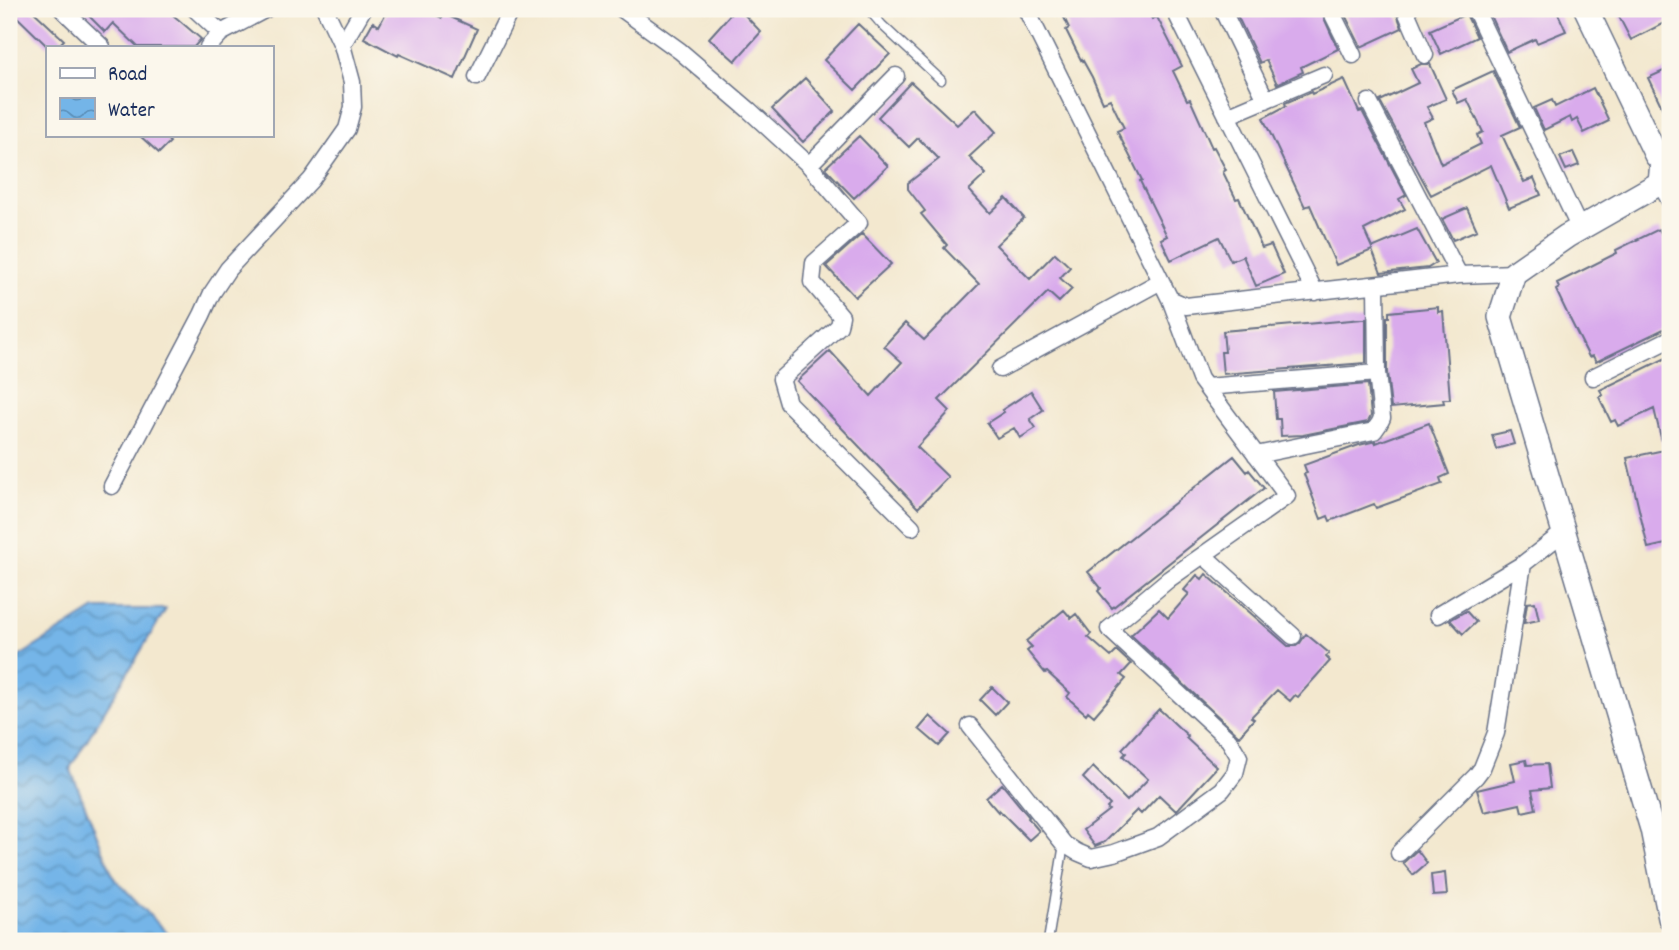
<svg xmlns="http://www.w3.org/2000/svg" width="1679" height="950" font-family="Dekko,sans-serif">
  <style>
    .water { fill: url(#water-waves); stroke: #4872a3; stroke-width: 2 }
    .building { fill: #d9abec }
    .lines { fill: none; stroke-linecap: round; stroke-linejoin: round }
    .lane-casing { stroke: #677086; stroke-width: 11 }
    .street-casing { stroke: #677086; stroke-width: 19 }
    .secondary-casing { stroke: #677086; stroke-width: 26 }
    .lane { stroke: #fff; stroke-width: 8 }
    .street { stroke: #fff; stroke-width: 16 }
    .secondary { stroke: #fff; stroke-width: 23 }
  </style>
  <defs>
    <pattern id="water-waves" width="16" height="10" patternUnits="userSpaceOnUse" patternTransform="scale(1.75)"><rect width="16" height="10" fill="#74b5e8"/><path d="M0 5q4-4 8 0t8 0" fill="none" stroke="#5e94bf"/></pattern>
  </defs>
  <rect width="100%" height="100%" fill="#fbf7ec"/>
  <filter id="ink" filterUnits="userSpaceOnUse"><feTurbulence type="fractalNoise" baseFrequency=".0143" numOctaves="2"/><feDisplacementMap in="SourceGraphic" scale="14" xChannelSelector="R" yChannelSelector="G"/><feConvolveMatrix kernelMatrix="1 2 1 2 8 2 1 2 1" color-interpolation-filters="sRGB"/></filter>
  <filter id="wash" filterUnits="userSpaceOnUse"><feTurbulence type="fractalNoise" baseFrequency=".00686" numOctaves="4" result="noise"/><feDisplacementMap in="SourceGraphic" scale="28" xChannelSelector="R" yChannelSelector="G"/><feGaussianBlur stdDeviation="1.57" result="paint"/><feColorMatrix in="noise" values="0 0 0 0 0 0 0 0 0 0 0 0 0 0 0 0 0 1.4 0 .05"/><feComposite in="paint" operator="in"/></filter>
  <g filter="url(#wash)">
    <rect width="100%" height="100%" fill="#f3e8cf"/>
    <path class="water" d="M95,609H166L70,768L114,878L169,935L165,941H9V663Z"/>
    <g id="blocks">
      <path class="building" d="M9,9H31L64,40L57,47H48Z
        M82,9H166L201,39L194,47H138L113,23L105,32Z
        M388,9H424L442,18L444,14L477,29L455,79L399,54L398,56L364,38L373,22L379,26Z
        M735,9H739L761,32L735,61L709,38Z
        M1060,9H1147L1152,19L1157,17L1182,66L1173,71L1187,100L1190,99L1212,148L1214,147L1226,170L1223,172L1236,199L1239,198L1262,248L1271,245L1284,274L1256,286L1243,256L1231,261L1219,237L1171,260L1161,239L1167,236L1140,181L1142,180L1117,131L1124,128L1110,99L1103,102L1092,77L1082,59L1081,60L1066,30L1069,28Z
        M1234,9H1320L1338,49L1301,67L1303,72L1277,84L1266,60L1260,63Z
        M1342,9H1395L1402,28L1361,47Z
        M1487,9H1556L1566,31L1537,43L1535,39L1507,52Z
        M1615,9H1664L1670,20L1631,40Z
        M1466,14L1477,37L1441,54L1430,30Z
        M858,24L890,54L855,90L824,60Z
        M1421,64H1430L1446,99L1427,107L1433,118L1424,122L1441,164L1481,144L1477,135L1483,132L1467,99L1458,103L1452,90L1493,71L1520,127L1502,135L1524,182L1534,178L1541,195L1509,208L1491,165L1431,195L1380,101L1418,83L1411,69Z
        M1670,68V124L1648,78Z
        M805,78L835,111L803,142L772,109Z
        M1344,79L1359,112L1362,111L1406,195L1399,199L1405,209L1364,230L1372,248L1417,229L1436,263L1428,268L1381,273L1372,250L1336,265L1310,205L1305,207L1263,118L1286,106L1285,103L1311,92L1312,94Z
        M911,82L957,125L975,109L996,132L969,157L986,174L969,190L990,213L1006,198L1024,218L996,245L1030,279L1055,253L1070,267L1060,278L1072,289L1059,302L1048,292L939,400L950,411L917,447L948,477L918,508L797,381L830,351L871,396L902,362L884,346L905,323L924,340L979,284L944,248L947,245L921,214L925,211L908,189V183L939,159L918,138L909,147L878,117Z
        M1593,88L1609,121L1584,133L1577,119L1572,122L1570,117L1544,130L1534,108L1552,100L1555,107Z
        M139,135H162L170,142L159,153Z
        M859,136L888,166L854,198L825,168Z
        M1573,152L1579,165L1566,170L1560,157Z
        M1467,208L1477,230L1453,240L1442,219Z
        M1659,229L1664,239L1670,236V326L1596,362L1593,356L1589,357L1568,315L1556,290L1559,288L1557,283L1617,253L1616,250Z
        M862,234L891,264L855,297L826,266Z
        M1438,307V312L1443,311L1450,399H1443L1444,403L1391,408L1387,372V317H1389V312Z
        M1363,319H1366V363L1223,374L1221,352H1225L1223,331Z
        M1670,356V543L1648,548L1627,458L1664,450L1654,409L1618,426L1615,420L1611,422L1599,397L1603,395L1600,390Z
        M1368,384L1371,416L1368,422L1303,435L1281,436L1280,419H1276L1274,392Z
        M1031,391L1043,410L1030,419L1036,428L1020,438L1014,428L997,438L987,423L1004,412L1002,410Z
        M1429,423L1449,474L1440,478L1442,484L1376,508L1374,504L1330,521L1328,516L1321,519L1304,474L1307,473L1304,465L1359,445L1376,441V443Z
        M1510,431L1514,444L1496,449L1492,435Z
        M1234,456L1247,472L1249,470L1264,488L1112,608L1098,591L1101,588L1088,572Z
        M1206,574L1288,646H1296L1300,643L1306,634L1329,653L1326,657L1330,661L1298,697L1295,695L1290,701L1277,690L1251,717L1254,719L1239,736L1131,635L1159,609L1168,618L1189,594L1184,590L1197,575L1202,579Z
        M1535,602L1539,620L1524,623L1527,603Z
        M1064,610L1071,618L1076,614L1091,634L1088,637L1111,657L1117,651L1131,664L1121,675L1126,679L1094,716L1088,711L1086,714L1067,697L1070,693L1047,672L1045,673L1027,651L1032,647L1026,641Z
        M1466,611L1476,622L1463,634L1450,620Z
        M992,687L1007,702L995,715L980,700Z
        M1159,709L1188,736L1186,738L1217,767L1176,811L1159,795L1141,814L1137,810L1105,842L1095,846L1083,830L1109,810L1107,808L1110,805L1083,778L1093,767L1127,801L1148,779L1123,756L1126,753L1122,749Z
        M930,716L950,734L939,746L919,729Z
        M1526,760L1527,765L1547,764L1550,788L1532,790L1536,809L1522,812L1520,804L1484,812L1477,790L1515,781L1511,763Z
        M1002,784L1029,817L1028,818L1039,831L1029,840L999,810L998,812L986,798Z
        M1417,850L1427,863L1413,875L1403,863Z
        M1445,873L1447,895L1433,896L1431,875Z"/>
    </g>
  </g>
  <g filter="url(#ink)">
    <use href="#blocks" fill-opacity="0" stroke="#677086" stroke-width="2"/>
    <g class="lines">
      <defs>
        <path id="lane" d="M868,9L882,25L941,80
          M1048,941L1064,844"/>
        <path id="street" d="M62,9L102,47
          M195,9L221,33L266,9
          M622,9L680,51L749,110L809,165L859,223L814,263L812,282L841,316L839,326L781,379L788,403L912,527
          M1026,9L1170,299L1186,306L1459,275L1514,273
          M1174,9L1315,292
          M1222,9L1266,100
          M1330,9L1353,55
          M1405,9L1425,55
          M1475,9L1580,229
          M342,45L363,9
          M208,47L221,33
          M477,77L511,9
          M1369,102L1459,275
          M1227,116L1324,75
          M809,165L896,76
          M1660,183L1670,201
          M1000,369L1161,281
          M1593,377L1670,339
          M1206,387L1377,373
          M1256,455L1374,431L1379,424L1382,418L1377,373L1376,285
          M112,486L202,315L212,293L228,269L311,180L347,129L353,107L352,82L342,45L325,9
          M1203,555L1293,636
          M1438,615L1523,564L1564,532
          M970,726L1064,844L1077,852L1091,858L1114,853L1158,837L1222,790L1235,773L1239,757L1229,740L1109,629L1169,579L1287,496L1200,379L1170,299
          M1399,853L1476,776L1482,768L1496,733L1523,564"/>
        <path id="secondary" d="M1586,9L1656,155L1662,162L1660,183L1567,236L1514,273L1500,317L1652,829L1670,918"/>
      </defs>
      <use href="#lane" class="lane-casing"/>
      <use href="#street" class="street-casing"/>
      <use href="#secondary" class="secondary-casing"/>
      <use href="#lane" class="lane"/>
      <use href="#street" class="street"/>
      <use href="#secondary" class="secondary"/>
    </g>
  </g>
  <rect width="1679" height="950" fill="none" stroke="#fbf7ec" stroke-width="35"/>
  <rect x="46" y="46" width="228" height="91" fill="#fbf7ec" stroke="#a1a7b3" stroke-width="2"/>
  <rect x="60" y="68" width="35" height="10" fill="#ffffff" stroke="#a1a7b3" stroke-width="2"/>
  <text x="108" y="80" font-size="21" fill="#1b2f5e">Road</text>
  <rect x="60" y="98" width="35" height="21" fill="url(#water-waves)" stroke="#a1a7b3" stroke-width="2"/>
  <text x="108" y="116" font-size="21" fill="#1b2f5e">Water</text>
</svg>
